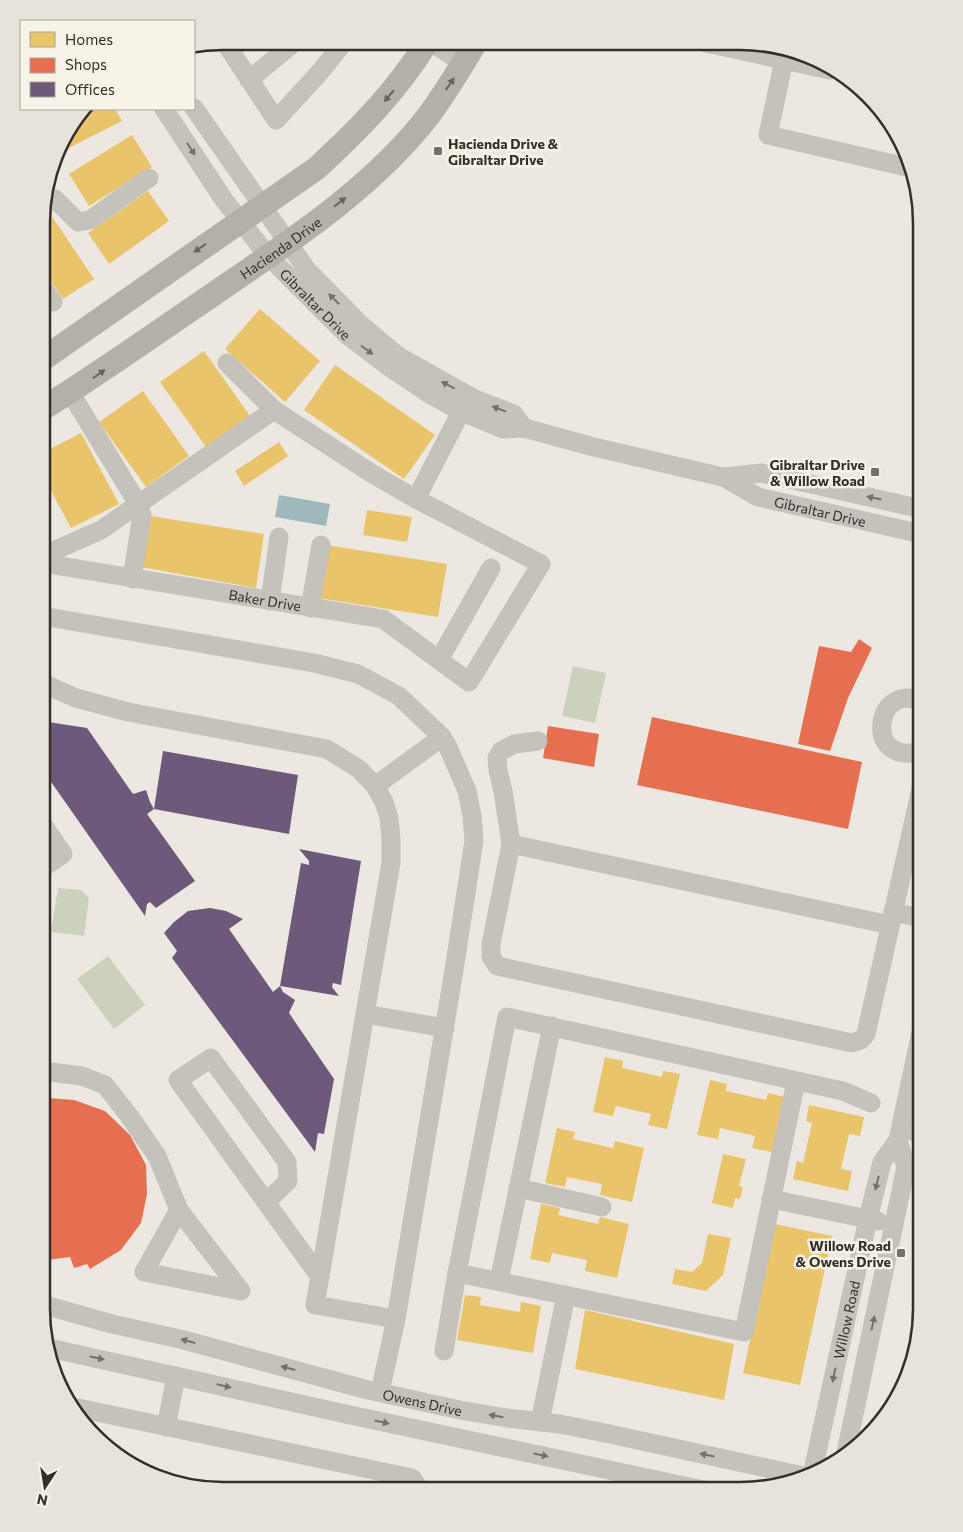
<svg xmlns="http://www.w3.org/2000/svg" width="963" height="1532" font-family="Commissioner,sans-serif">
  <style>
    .green { fill: #cbd1bc }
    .water { fill: #9fb8bb }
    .homes { fill: #e9c46a }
    .shops { fill: #e76f51 }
    .offices { fill: #6d597a }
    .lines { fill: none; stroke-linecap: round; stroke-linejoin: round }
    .minor { stroke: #c5c1bb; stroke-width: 19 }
    .major { stroke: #b4afa9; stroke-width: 24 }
    .oneway { fill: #68625c }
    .oneway2 { fill: #76706b }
    .poi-dot { fill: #756f69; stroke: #f8f3e9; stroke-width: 2 }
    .labels { text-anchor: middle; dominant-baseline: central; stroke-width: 5; stroke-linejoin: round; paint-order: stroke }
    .poi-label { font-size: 14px; font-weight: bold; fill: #352e29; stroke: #f8f3e9; text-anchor: end }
    .street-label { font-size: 14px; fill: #352e29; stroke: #f8f3e9 }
    .rim { fill: none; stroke: #352e29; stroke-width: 2.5 }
  </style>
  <rect width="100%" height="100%" fill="#ece8e1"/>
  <path class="green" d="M573,666L606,673L595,723L562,716Z
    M58,888L82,890L89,899L84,936L51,932Z
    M108,956L145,1005L114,1029L77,979Z"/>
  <path class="water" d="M279,495L330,504L326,526L275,517Z"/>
  <path class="homes" d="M86,109H115L122,121L57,154L60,142Z
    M132,135L152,167L89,206L69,174Z
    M148,191L169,221L109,264L88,233Z
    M53,218L94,279L63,299L43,269V225Z
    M260,309L320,361L285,402L225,349Z
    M204,351L250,416L206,447L160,382Z
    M335,365L435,435L404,479L304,410Z
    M143,391L189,456L146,487L99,422Z
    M81,433L119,504L71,528L42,474V453Z
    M279,442L288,456L244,486L235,471Z
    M367,510L412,517L407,542L363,535Z
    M144,515L264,534L256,588L135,566Z
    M326,545L447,564L438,617L318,598Z
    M605,1057L623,1061L622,1068L662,1077L663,1071L680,1074L667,1129L648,1125L651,1114L616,1106L613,1116L593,1112Z
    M710,1080L727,1084L726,1091L766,1100L768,1093L784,1097L772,1152L752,1148L755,1136L720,1128L718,1139L697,1135Z
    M809,1105L864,1117L860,1136L849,1134L841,1169L852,1171L848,1191L793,1179L797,1161L803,1163L812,1123L806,1121Z
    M557,1128L575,1132L573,1139L613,1148L615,1141L644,1148L632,1202L600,1195L602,1184L567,1177L565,1187L545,1183Z
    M723,1154L746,1159L739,1186L743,1187L740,1199L735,1198L733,1208L712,1203Z
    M541,1204L560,1208L558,1215L598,1224L600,1217L629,1224L617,1278L585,1271L587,1260L552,1253L550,1263L530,1259Z
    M775,1224L832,1236L800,1385L743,1373Z
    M708,1234L731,1238L723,1275L706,1291L672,1284L675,1269L692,1272L702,1263Z
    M465,1295L481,1297L480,1305L520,1312L521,1302L541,1306L533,1353L457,1340Z
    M585,1310L734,1344L724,1400L575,1369Z"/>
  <path class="shops" d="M859,639L872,648L848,698L830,751L798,744L819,646L851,652Z
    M652,717L862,762L848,829L637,785Z
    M548,726L599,734L594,767L543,758Z
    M47,1093L48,1098L74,1100L105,1111L130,1135L146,1165L147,1194L141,1223L121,1250L90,1269L87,1264L74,1268L70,1257L47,1260L41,1259L42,1094Z"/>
  <path class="offices" d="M42,721L87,728L133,794L146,790L150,802L154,809L163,751L298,775L289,834L154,809L147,814L195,881L156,908L150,902L147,904L145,916L42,769Z
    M299,849L361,861L341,985L333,983L332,987L339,996L280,986L301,863L309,865V861Z
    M210,908L226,911L243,919L229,929L273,992L280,986L283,992L295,1000L289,1013L334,1079L324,1134L318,1133L315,1152L172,958L177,951L164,933L174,922L188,911Z"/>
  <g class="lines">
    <g class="minor">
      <path d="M224,41L276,120L320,72L344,42"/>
      <path d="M431,42L463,63"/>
      <path d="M706,43L830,70"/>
      <path d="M784,60L768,135L911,168"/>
      <path d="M249,80L296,41"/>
      <path d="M194,108L307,270L360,324L398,356L475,399L514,414L524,428"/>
      <path id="s1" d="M164,109L224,200L268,256L347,335L385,364L431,395L462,412L503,429L524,428L594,447L723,477L758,497L922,534"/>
      <path d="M44,195L55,199L78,222L90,220L149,178"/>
      <path d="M43,288L53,302"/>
      <path d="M227,363L274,410"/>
      <path d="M70,392L138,504L142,515L132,579"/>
      <path d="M723,477L762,473L922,509"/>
      <path d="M416,499L466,402"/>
      <path id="s2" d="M42,563L383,619L469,682L541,564L416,499L371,473L274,410L101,530L42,556"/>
      <path d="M270,601L279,537"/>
      <path d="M310,608L321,545"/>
      <path d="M42,616L314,663L358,674L399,696L442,737L448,747L467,791L472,816L474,841L454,970L396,1319L380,1392"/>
      <path d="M439,660L491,568"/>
      <path d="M42,683L76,698L128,712L327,749L359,769L375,786L384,802L389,818L391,839V863L315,1305L396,1319"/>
      <path d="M538,741L514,744L501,751L497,758L498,770L503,791L511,844L491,944V956L497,966L852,1043L861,1040L866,1034L922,784"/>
      <path d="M922,751C862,768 875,679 922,702"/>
      <path d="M375,786L442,737"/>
      <path d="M511,844L890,925"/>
      <path d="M42,868L63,854L42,823"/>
      <path d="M893,912L921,918"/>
      <path d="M365,1014L445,1028"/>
      <path d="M42,1071L82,1076L105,1085L130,1117L157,1156L179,1210"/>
      <path d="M901,1129L921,1133"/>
      <path d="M518,1188L602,1207"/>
      <path d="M771,1199L878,1221"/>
      <path d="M266,1202L288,1181L287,1162L211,1058L178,1080L320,1277"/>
      <path d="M179,1210L241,1291L144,1272Z"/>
      <path d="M457,1273L744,1332L796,1081"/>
      <path d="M499,1281L552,1026"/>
      <path id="s3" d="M41,1304L112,1324L180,1339L368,1390L460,1410L507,1418L560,1424L605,1433L808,1477"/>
      <path d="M49,1348L350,1415L708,1491"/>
      <path d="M444,1351L457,1273L507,1017L843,1091L871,1103"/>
      <path d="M78,1408L412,1478L420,1490"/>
      <path d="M540,1422L566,1295"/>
      <path d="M166,1427L176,1376"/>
      <path d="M845,1457L906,1167L898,1140"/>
      <path id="s4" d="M812,1475L868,1219L882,1162L898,1140L921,1032"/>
    </g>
    <g class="major">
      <path d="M43,359L317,168C360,128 396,92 427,42"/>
      <path id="s5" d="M42,409C97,375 149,338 202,302C280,248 371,191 429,115C446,92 461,67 476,42"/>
    </g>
  </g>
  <defs><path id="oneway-solid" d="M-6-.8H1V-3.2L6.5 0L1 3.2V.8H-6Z" transform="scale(1.25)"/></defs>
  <g class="oneway">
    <use href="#oneway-solid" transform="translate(450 84) rotate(-55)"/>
    <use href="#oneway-solid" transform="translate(389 96) rotate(130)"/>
    <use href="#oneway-solid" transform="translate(340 202) rotate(-38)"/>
    <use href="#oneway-solid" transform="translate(200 248) rotate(145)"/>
    <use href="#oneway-solid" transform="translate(99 374) rotate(-35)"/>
  </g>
  <g class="oneway2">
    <use href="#oneway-solid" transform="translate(191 149) rotate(57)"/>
    <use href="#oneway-solid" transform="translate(334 299) rotate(-135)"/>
    <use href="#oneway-solid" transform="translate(367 350) rotate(37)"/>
    <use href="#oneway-solid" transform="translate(448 385) rotate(-152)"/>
    <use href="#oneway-solid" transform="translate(499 409) rotate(-159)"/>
    <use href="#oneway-solid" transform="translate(874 498) rotate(-168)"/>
    <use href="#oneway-solid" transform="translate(877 1183) rotate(104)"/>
    <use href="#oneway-solid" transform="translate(873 1323) rotate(-78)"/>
    <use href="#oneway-solid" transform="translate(188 1341) rotate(-165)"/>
    <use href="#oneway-solid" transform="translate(97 1358) rotate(12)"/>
    <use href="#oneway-solid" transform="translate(288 1368) rotate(-165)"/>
    <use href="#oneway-solid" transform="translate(834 1375) rotate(102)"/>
    <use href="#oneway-solid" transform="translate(224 1386) rotate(13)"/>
    <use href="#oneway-solid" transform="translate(496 1416) rotate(-170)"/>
    <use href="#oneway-solid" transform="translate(382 1422) rotate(12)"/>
    <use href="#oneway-solid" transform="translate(541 1455) rotate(12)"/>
    <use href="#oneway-solid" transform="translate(707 1455) rotate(-168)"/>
  </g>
  <g class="poi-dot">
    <rect x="433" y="146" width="10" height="10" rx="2.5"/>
    <rect x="870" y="467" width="10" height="10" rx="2.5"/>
    <rect x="896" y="1248" width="10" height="10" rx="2.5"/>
  </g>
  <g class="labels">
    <g class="poi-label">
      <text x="448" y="143" text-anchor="start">Hacienda Drive &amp;<tspan x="448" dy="16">Gibraltar Drive</tspan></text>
      <text x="865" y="464">Gibraltar Drive<tspan x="865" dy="16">&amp; Willow Road</tspan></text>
      <text x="891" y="1245">Willow Road<tspan x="891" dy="16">&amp; Owens Drive</tspan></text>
    </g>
    <g class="street-label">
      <text stroke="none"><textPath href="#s5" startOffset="288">Hacienda Drive</textPath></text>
      <text stroke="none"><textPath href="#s1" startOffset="248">Gibraltar Drive</textPath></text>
      <text stroke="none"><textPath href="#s1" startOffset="805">Gibraltar Drive</textPath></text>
      <text stroke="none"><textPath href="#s2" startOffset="226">Baker Drive</textPath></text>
      <text stroke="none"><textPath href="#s4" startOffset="159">Willow Road</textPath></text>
      <text stroke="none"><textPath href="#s3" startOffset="394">Owens Drive</textPath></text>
    </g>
  </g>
  <path d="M0 0H963V1532H0ZM223 50H740A173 173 0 0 1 913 223V1309A173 173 0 0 1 740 1482H223A173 173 0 0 1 50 1309V223A173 173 0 0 1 223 50Z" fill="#e8e3da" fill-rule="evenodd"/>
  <path class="rim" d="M223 50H740A173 173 0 0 1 913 223V1309A173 173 0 0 1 740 1482H223A173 173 0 0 1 50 1309V223A173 173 0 0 1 223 50Z"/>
  <rect x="20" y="20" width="175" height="90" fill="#f8f3e9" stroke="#aaa49c"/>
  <rect x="30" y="32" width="25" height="15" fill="#e9c46a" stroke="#aaa49c"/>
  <text x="65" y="45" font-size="15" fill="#352e29">Homes</text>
  <rect x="30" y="58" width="25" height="15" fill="#e76f51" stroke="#aaa49c"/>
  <text x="65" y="70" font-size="15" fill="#352e29">Shops</text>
  <rect x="30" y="82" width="25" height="15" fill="#6d597a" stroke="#aaa49c"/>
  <text x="65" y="95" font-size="15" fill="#352e29">Offices</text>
  <g transform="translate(45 1487) rotate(192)" stroke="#f8f3e9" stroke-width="4" paint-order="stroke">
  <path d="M0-4L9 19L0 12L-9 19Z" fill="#352e29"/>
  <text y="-8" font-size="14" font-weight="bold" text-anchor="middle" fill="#352e29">N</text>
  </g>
</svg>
